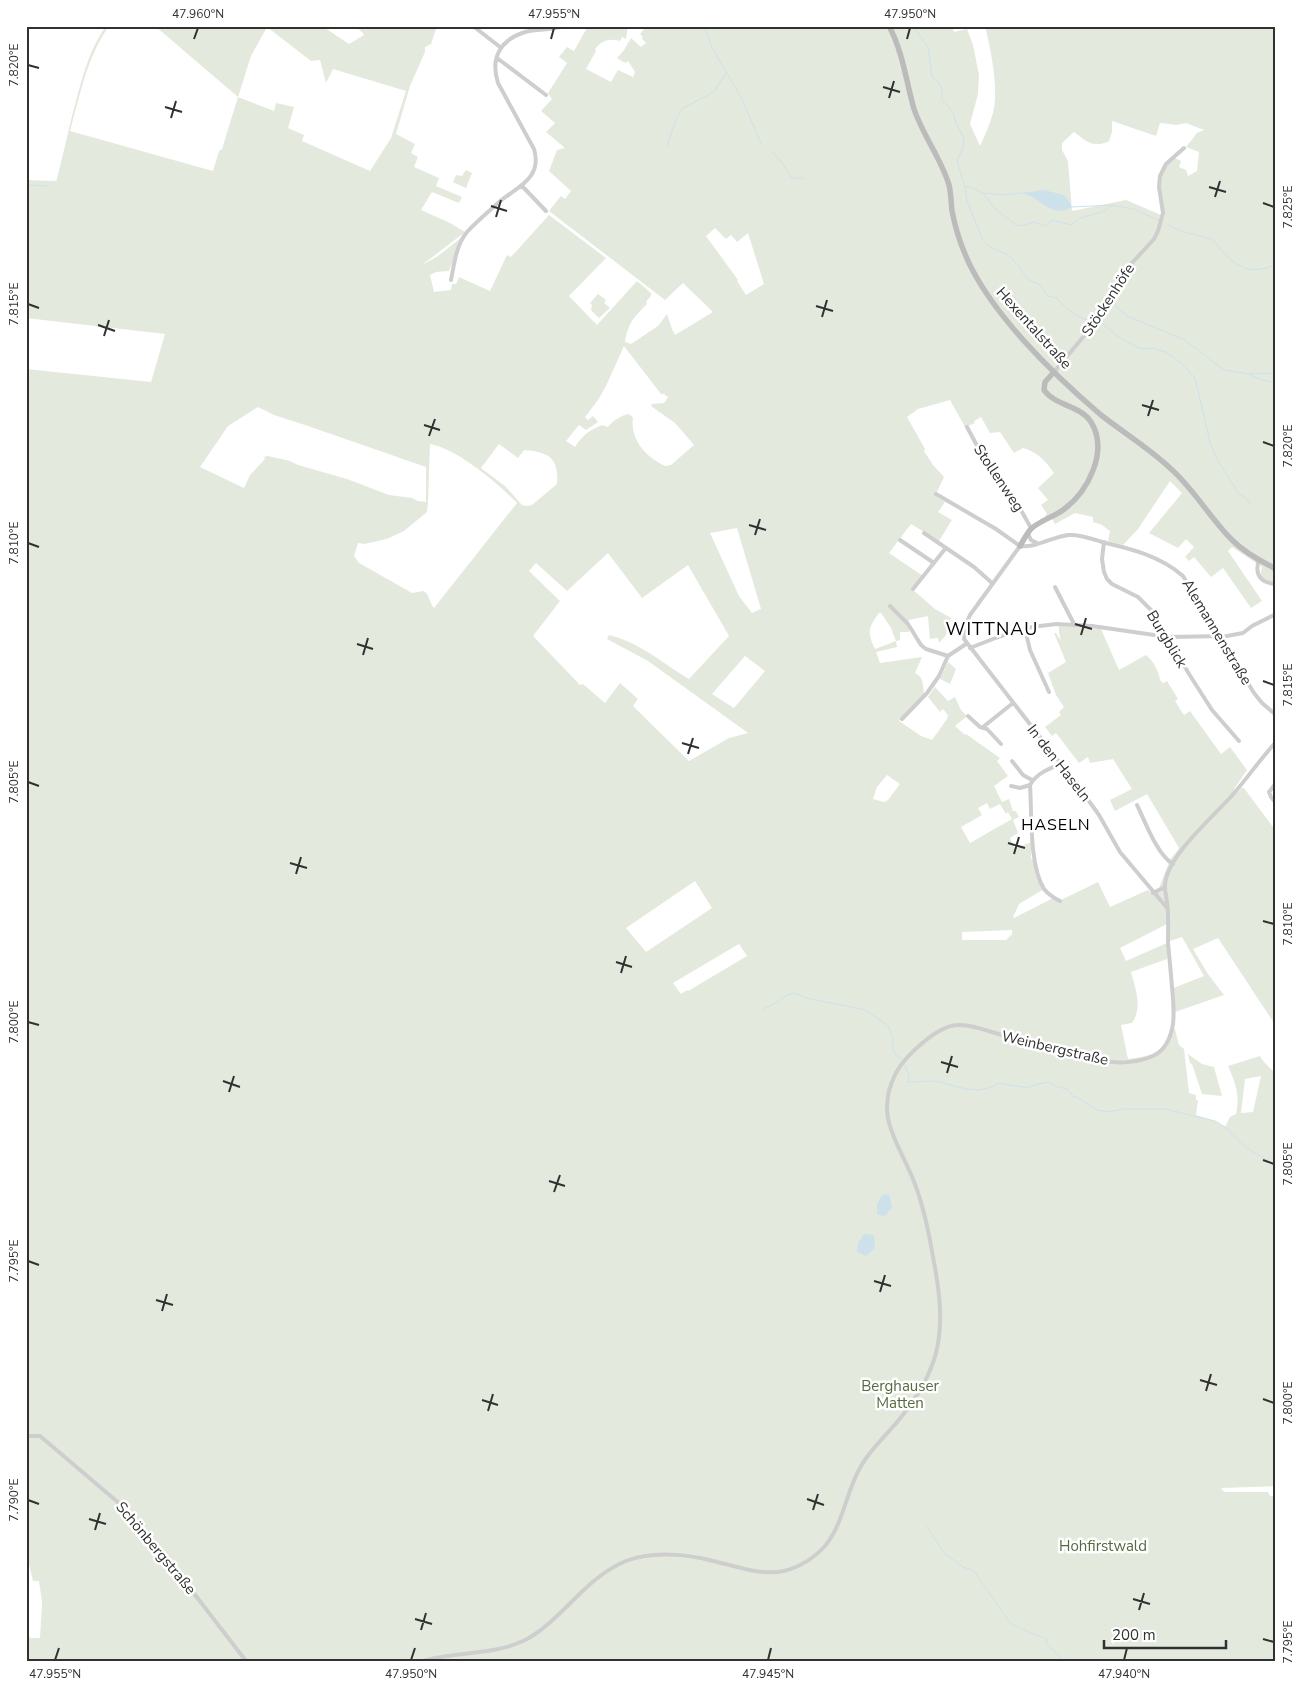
<svg xmlns="http://www.w3.org/2000/svg" width="1302" height="1687" font-family="'Nunito Sans',sans-serif">
  <style>
    .green { fill: #e4e9dd; fill-rule: evenodd }
    .water { fill: #cde1eb }
    .lines { fill: none; stroke-linecap: round; stroke-linejoin: round }
    .stream { stroke: #cde1eb; stroke-width: 1 }
    .street { stroke: #cecece; stroke-width: 4 }
    .secondary { stroke: #bbb; stroke-width: 5.5 }
    .ticks { fill: none; stroke: #313131; stroke-width: 2 }
    .labels { text-anchor: middle; dominant-baseline: central; stroke-width: 5; stroke-linejoin: round; paint-order: stroke }
    .street-label { font-size: 15px; fill: #313131; stroke: #fff }
    .park-label { font-size: 15px; fill: #566a40; stroke: #fff }
    .neighbourhood-label { font-size: 16px; letter-spacing: 1px; fill: #000; stroke: #fff }
    .quarter-label { font-size: 18px; letter-spacing: 1px; fill: #000; stroke: #fff }
    .neatline { fill: none; stroke: #313131; stroke-width: 2 }
    .ticks-label { font-size: 12px; text-anchor: middle; fill: #313131 }
  </style>
  <rect width="100%" height="100%" fill="#fff"/>
  <path class="green" d="M106,26H109C87,57 80,95 70,131L213,171L219,151L222,149L238,97L155,26H296L299,29L301,26H322L349,44L364,35L363,33L355,26H437L431,44L425,47V52L410,86L396,134L415,144L411,153L418,157L414,167L439,178L436,186L462,197L459,203L432,192L421,210L450,223L465,232L422,265L438,256L462,237L449,271L436,272L430,275L434,292L451,290L452,284H456L459,277L490,291L507,255L511,257L549,215L606,258L569,296L597,325L637,281L651,293V296L646,302L647,304C634,317 628,323 625,342L631,344L658,326L667,314L672,329L675,335L713,312L683,283L665,300L549,211L561,196L565,199L571,191L549,171L557,150L565,148L546,132L555,123L541,111L552,99L548,93L567,63L559,57L567,47L574,51L588,26H628L626,39L622,37L620,41C610,38 602,40 595,49L596,51L586,69L611,82L618,70L633,77L635,72L628,61L625,63L617,58L624,50L631,38L641,47L646,43L642,39L643,37L640,34L644,29L650,26H952L954,32L967,29L973,45L979,75L978,94L970,124L980,146C985,135 990,124 993,113C999,88 991,51 985,26H1276V582L1265,581L1260,575L1262,567L1232,547L1228,551L1262,601L1251,608L1223,568L1211,577L1194,557L1189,561L1185,557L1194,547L1186,539L1178,548L1149,533L1182,493L1170,481L1138,529L1123,545L1108,541L1110,531L1102,525L1093,522V517L1075,513L1055,524L1051,516L1047,518L1045,516L1047,514L1041,505L1048,500L1038,488L1054,473C1047,462 1036,451 1023,448L1014,453L1000,432L990,433L981,417L974,421L975,423L965,427L950,400L918,409L907,417L925,449L924,451L933,465L944,477L935,496L945,502L938,512L952,520L939,541L911,524L889,553L923,576L912,589L935,609L951,618L946,635L939,643L938,638L930,639L928,616L909,620V632H900V640L896,641L897,647L876,652L880,663L922,657L915,673C924,677 923,686 924,694L899,721L921,736L932,740L947,719L948,715L943,709L940,712L928,697L935,687L948,701L955,697L961,710L967,716L955,726L965,735L966,734L1000,758L997,761L1008,776L994,786L1002,802L1009,799L1013,811H1016L1019,817L1013,820L1018,833L1010,838L1015,849L1031,842V859L1033,860L1044,889L1019,904L1013,917L1014,918L1053,898L1059,901L1098,882L1110,907L1148,890L1150,892L1159,888L1170,860L1179,848L1147,794L1115,811L1110,800L1132,789L1113,759L1090,763L1088,757L1079,763L1056,733L1052,736L1045,727L1061,715L1059,712L1064,707L1056,695L1048,673L1066,662L1054,633H1056L1061,641L1059,633V626L1101,629L1119,670L1146,655C1153,660 1159,672 1160,680L1163,683L1167,681L1178,699L1175,701L1184,715L1190,711L1221,754L1230,747L1247,770L1234,789L1238,792L1241,788H1244L1276,831V1026L1218,938L1193,949L1208,974L1224,995L1172,1013L1171,989L1204,976L1182,937L1170,941L1167,924L1120,948L1126,961L1167,943V959L1131,972C1135,987 1143,1008 1132,1023L1121,1025L1128,1059C1151,1056 1164,1054 1170,1029H1175L1179,1045L1184,1049L1189,1093L1196,1095V1100H1198L1196,1115L1215,1121L1225,1127L1230,1117L1236,1114C1240,1095 1236,1084 1228,1066L1260,1056L1264,1062L1276,1074V1486L1221,1488L1224,1492H1268L1270,1496H1276V1661H26V1635L31,1638H40L42,1602L39,1581H33L28,1560H26V369L151,382L165,334L26,318V180L56,181L57,179C64,151 70,122 78,93C85,69 91,47 106,26ZM267,27L311,61L320,60L326,83L333,69L406,91L391,138L370,171L302,141L304,135L288,128L294,107L276,103L274,111L238,97L251,56ZM1112,121L1156,136L1160,123L1177,125L1186,123L1204,130L1197,133L1186,147L1199,152L1197,171L1188,176L1186,170L1179,167L1181,161L1173,157L1160,176L1161,215L1126,200L1072,211L1068,161L1062,150V143L1074,132C1086,141 1093,149 1109,141L1112,132ZM715,228L726,239L731,235L737,242L748,233L764,284L746,295L737,281L738,280L706,236ZM624,346L661,394H664L668,397L664,403L652,404L651,406L675,423L694,445L671,465L665,466C646,457 630,440 633,418L629,414C622,415 612,421 608,427L602,425C588,431 584,434 575,447L566,441L579,425L586,430L598,422L593,416L588,420L585,417L598,400L606,386ZM258,407L274,415L305,425L426,467V502L418,501L412,498L389,495L347,479L298,465L290,461L268,456L264,457L265,459L250,475L244,488L200,467L228,426ZM430,444C456,448 499,484 517,503L434,608C429,603 431,597 424,591L412,593L359,563L354,556L358,543L364,544L387,539L404,531L427,512L428,502ZM499,444L518,458L524,450C549,452 559,458 557,484L532,505L527,506L522,505L505,486L481,468ZM737,528L761,609L752,613L739,596L710,533ZM608,553L642,598L688,565L729,636L689,679C662,663 641,643 609,635L607,639L648,661L748,733L729,738L689,761L633,706L638,699L620,683L605,703L583,684L580,685L533,636L560,601L529,571L536,563L567,591ZM879,613H881L891,628L896,641L875,649C867,632 868,628 879,613ZM745,656L765,671L734,708L712,694ZM887,775L900,784L888,800L884,802L873,799L877,787ZM987,803L990,809L1000,804L1006,814L1008,812L1012,819L970,843L961,827L982,815L978,808ZM695,881L712,908L646,952L626,928ZM1012,930V934L1006,940H962V932ZM739,944L747,956L688,991L687,990L681,994L673,983ZM1261,1076L1253,1112L1241,1113L1245,1079Z
    M466,170L472,173L466,188L453,182L456,175L462,176Z
    M598,294L606,300L604,303L610,308L599,318L591,310L592,305L590,303Z
    M948,662L956,669L950,684L940,679Z
    M1188,1054L1202,1064L1214,1067L1222,1096L1202,1094L1192,1064L1190,1063Z"/>
  <path class="water" d="M1044,190L1064,195L1071,204V208C1048,218 1041,196 1021,193Z
    M889,1194L892,1207L885,1216L877,1214V1204L882,1195Z
    M864,1234L874,1235L875,1248L866,1256L857,1252L858,1243Z"/>
  <g class="lines">
    <path class="stream" d="M704,26L712,48L741,97L761,143
      M915,26L916,30L928,47L932,77L939,83L942,88V100L953,112L956,123L964,138L963,147L957,161L965,187H971L983,193L995,209L1016,225L1021,226L1035,222L1045,226L1053,220L1071,225L1080,218L1102,212L1113,205L1134,209L1158,220
      M667,146L676,119L683,108L714,92L726,73
      M771,151L780,160L792,178H803
      M26,185L48,186
      M965,187L967,201L983,240L990,247L1008,255L1015,262L1029,280L1040,285L1048,296L1057,298C1065,308 1075,316 1087,320
      M985,193L1003,195L1021,193
      M1093,206L1112,205
      M1071,207L1092,206
      M1167,224C1180,233 1196,234 1211,239C1215,241 1216,244 1219,247C1237,268 1248,275 1276,265
      M1110,302L1127,316L1185,340L1224,370L1249,374L1258,379L1276,383
      M1102,323L1117,336L1139,348L1144,349L1153,348L1166,352L1181,363L1195,378L1211,446L1218,461L1239,494L1246,498L1250,504
      M1249,374L1276,373
      M764,1009L777,1002L789,994L795,993L806,998L866,1010L889,1027L893,1039V1049L896,1055L901,1059
      M905,1066L909,1075L908,1082L935,1081L966,1089L979,1090L992,1087L998,1083L1028,1088L1034,1085L1049,1082L1054,1086L1067,1089L1074,1097H1077L1097,1110L1108,1112L1124,1109H1165L1215,1121L1225,1127L1245,1147L1276,1165
      M927,1527L944,1553L963,1567L974,1571L1010,1623L1019,1628L1047,1639L1046,1643L1064,1661"/>
    <path class="street" d="M473,26L500,47
      M497,58L546,95
      M522,186L546,211
      M451,280C454,265 456,245 467,232C476,222 488,212 498,203C516,187 543,179 534,149L498,83C490,58 500,40 525,32C538,28 552,31 564,26
      M1054,372L1094,324L1122,274L1154,239L1158,231L1163,213L1159,187L1160,176L1166,164L1184,148
      M967,427L990,470L1013,496L1031,528
      M936,494L996,529L1020,546
      M924,533L974,567L992,583
      M1028,534L1031,540L1037,543
      M900,540L934,563
      M1104,542L1102,559L1104,572L1107,579L1112,584L1138,597L1154,613L1189,674L1212,710L1239,741
      M1020,546L970,615L966,624L964,639L1081,790L1099,815L1120,852L1168,909
      M1020,546C1036,548 1052,537 1068,535C1080,534 1092,539 1102,542C1132,549 1160,556 1183,576L1254,693L1262,703L1276,715
      M1259,560C1254,575 1261,583 1276,584
      M1055,587L1074,624
      M913,589L945,549
      M890,606L908,624L921,645L926,649L948,656
      M1025,629L1030,650L1049,692
      M970,648L998,637L1032,627L1056,624L1092,626L1168,637L1227,636L1243,633L1252,626L1276,614
      M968,716L980,727L987,729L1001,744
      M902,719L927,693L939,676L948,656L966,644
      M983,727L1013,703
      M1012,761L1023,775L1032,780
      M1276,783L1269,792L1271,797L1276,803
      M1011,786L1020,788L1030,785
      M1137,805C1145,821 1157,855 1173,864
      M1153,893L1165,887
      M1060,901C1054,898 1048,894 1044,889C1029,865 1032,814 1030,785C1036,774 1050,767 1062,765
      M26,1436H40L120,1504L160,1556L189,1587L246,1661
      M423,1661C456,1651 493,1656 525,1640C562,1621 584,1578 626,1561C652,1551 687,1554 713,1561C736,1566 760,1576 784,1571C800,1567 814,1558 825,1546C844,1523 846,1491 861,1466C872,1447 889,1433 902,1416C917,1397 930,1376 936,1353C944,1321 939,1288 933,1257C929,1233 924,1209 916,1187C902,1146 872,1119 896,1073C905,1056 937,1026 957,1025C974,1024 995,1034 1012,1038C1022,1040 1033,1043 1043,1045C1054,1047 1065,1048 1075,1051C1085,1054 1095,1060 1105,1061C1120,1064 1140,1062 1153,1056C1166,1050 1171,1037 1173,1024C1175,1008 1172,991 1171,975C1170,965 1169,954 1168,943C1168,930 1169,916 1167,903C1167,898 1165,893 1165,887C1164,857 1217,814 1235,792C1249,776 1261,758 1276,742"/>
    <path class="secondary" d="M889,26C903,52 906,81 914,109C923,136 941,158 949,185C951,193 951,202 952,211C955,226 959,240 965,254C988,311 1054,375 1101,415C1124,433 1149,448 1170,468C1194,489 1209,517 1232,540C1244,552 1260,561 1276,569
      M1020,546C1023,541 1026,535 1030,530C1035,523 1055,516 1063,510C1088,492 1109,451 1091,422C1080,405 1055,406 1044,390L1045,382L1054,372"/>
  </g>
  <path class="ticks" d="M194,39L198,28M551,39L554,28M907,39L910,28M28,65L39,68M883,87L900,92M889,98L894,81M165,107L182,112M171,118L176,101M1209,187L1226,192M1215,197L1220,181M1263,203L1274,207M491,206L507,211M496,217L501,200M28,304L39,308M816,306L833,311M822,317L827,300M98,325L115,331M104,336L109,320M1142,405L1159,410M1148,416L1153,400M424,425L440,430M429,436L435,419M1263,442L1274,446M749,525L766,530M755,535L760,519M28,543L39,547M1075,624L1092,629M1081,635L1086,618M357,644L373,649M363,655L368,638M1263,681L1274,685M682,743L699,748M688,754L693,738M28,782L39,786M1008,843L1025,848M1014,854L1019,837M290,863L307,868M296,874L301,857M1263,921L1274,924M616,962L632,967M621,973L626,956M28,1022L39,1025M941,1062L958,1067M947,1073L952,1056M223,1081L240,1087M229,1092L234,1076M1263,1160L1274,1164M549,1181L565,1186M554,1192L560,1175M28,1261L39,1265M874,1281L891,1286M880,1292L885,1275M156,1300L173,1305M162,1311L167,1294M1200,1380L1217,1385M1206,1391L1211,1374M1263,1399L1274,1403M482,1400L498,1405M488,1411L493,1394M807,1499L824,1505M28,1500L39,1504M813,1510L818,1494M89,1519L106,1524M95,1530L100,1513M1133,1599L1150,1604M1139,1610L1144,1593M415,1619L432,1624M421,1630L426,1613M1263,1639L1274,1642M55,1660L59,1648M411,1660L415,1648M768,1660L771,1648M1124,1660L1127,1648"/>
  <g class="labels">
    <g class="street-label">
      <text transform="translate(1108 300) rotate(-57)">Stöckenhöfe</text>
      <text transform="translate(1034 328) rotate(48)">Hexentalstraße</text>
      <text transform="translate(999 478) rotate(56)">Stollenweg</text>
      <text transform="translate(1217 632) rotate(59)">Alemannenstraße</text>
      <text transform="translate(1167 639) rotate(59)">Burgblick</text>
      <text transform="translate(1059 763) rotate(52)">In den Haseln</text>
      <text transform="translate(1055 1048) rotate(13)">Weinbergstraße</text>
      <text transform="translate(156 1548) rotate(50)">Schönbergstraße</text>
    </g>
    <g class="park-label">
      <text x="900" y="1386">Berghauser<tspan x="900" dy="17">Matten</tspan></text>
      <text x="1103" y="1546">Hohfirstwald</text>
    </g>
    <g class="neighbourhood-label">
      <text x="1056" y="825">HASELN</text>
    </g>
    <g class="quarter-label">
      <text x="992" y="629">WITTNAU</text>
    </g>
  </g>
  <rect width="1302" height="1687" fill="none" stroke="#ffffff" stroke-width="55"/>
  <path d="M1104 1640v8h122v-8" fill="none" stroke="#313131" stroke-width="2.5"/>
  <text x="1112" y="1640" font-size="15" fill="#313131" stroke="#ffffff" stroke-width="4" paint-order="stroke">200 m</text>
  <rect x="28" y="28" width="1246" height="1632" class="neatline"/>
  <g class="ticks-label">
    <text x="198" y="18">47.960°N</text>
    <text x="554" y="18">47.955°N</text>
    <text x="910" y="18">47.950°N</text>
    <text transform="translate(14 65) rotate(-90)" y="4">7.820°E</text>
    <text transform="translate(1288 207) rotate(-90)" y="4">7.825°E</text>
    <text transform="translate(14 304) rotate(-90)" y="4">7.815°E</text>
    <text transform="translate(1288 446) rotate(-90)" y="4">7.820°E</text>
    <text transform="translate(14 543) rotate(-90)" y="4">7.810°E</text>
    <text transform="translate(1288 685) rotate(-90)" y="4">7.815°E</text>
    <text transform="translate(14 782) rotate(-90)" y="4">7.805°E</text>
    <text transform="translate(1288 924) rotate(-90)" y="4">7.810°E</text>
    <text transform="translate(14 1022) rotate(-90)" y="4">7.800°E</text>
    <text transform="translate(1288 1164) rotate(-90)" y="4">7.805°E</text>
    <text transform="translate(14 1261) rotate(-90)" y="4">7.795°E</text>
    <text transform="translate(1288 1403) rotate(-90)" y="4">7.800°E</text>
    <text transform="translate(14 1500) rotate(-90)" y="4">7.790°E</text>
    <text transform="translate(1288 1642) rotate(-90)" y="4">7.795°E</text>
    <text x="55" y="1678">47.955°N</text>
    <text x="411" y="1678">47.950°N</text>
    <text x="768" y="1678">47.945°N</text>
    <text x="1124" y="1678">47.940°N</text>
  </g>
</svg>
